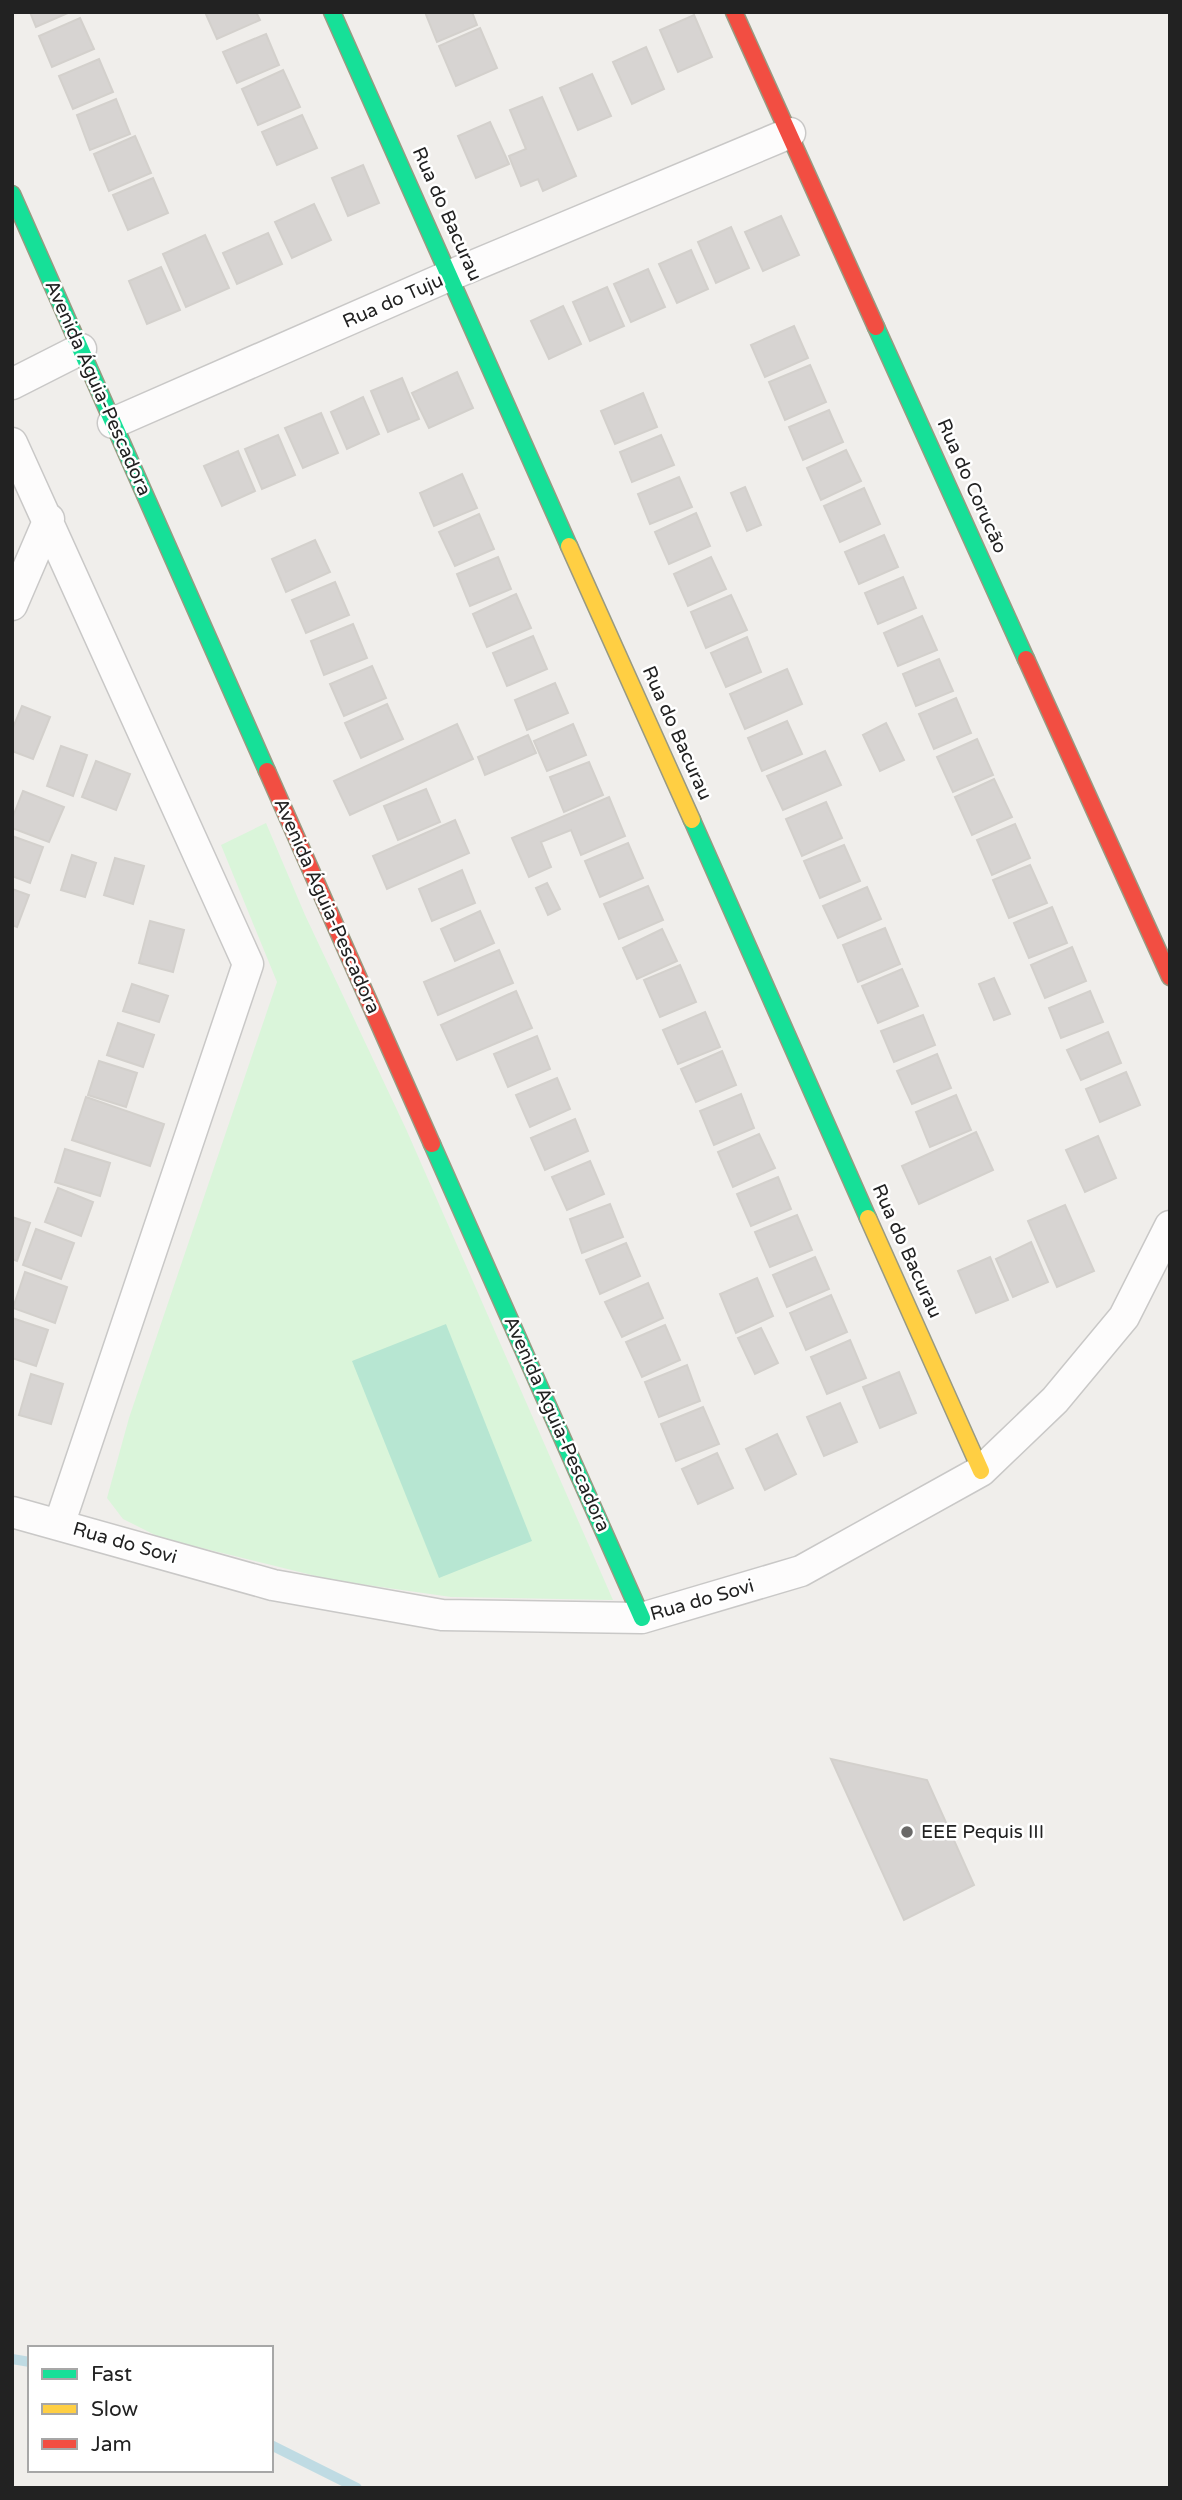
<svg xmlns="http://www.w3.org/2000/svg" width="1182" height="2500" font-family="'Varela Round',sans-serif">
  <style>
    .park { fill: #daf5da }
    .pitch { fill: #b7e6d2 }
    .lines { fill: none; stroke-linecap: round; stroke-linejoin: round }
    .stream { stroke: #bfdbe3; stroke-width: 10 }
    .building { fill: #d7d4d2; stroke: #d3d0cc; stroke-width: 2 }
    .street-casing { stroke: #c9c8c7; stroke-width: 33 }
    .fast-casing { stroke: #999a82; stroke-width: 19 }
    .slow-casing { stroke: #999a82; stroke-width: 19 }
    .jam-casing { stroke: #999a82; stroke-width: 19 }
    .street { stroke: #fdfcfc; stroke-width: 30 }
    .fast { stroke: #16e098; stroke-width: 16 }
    .slow { stroke: #ffcf43; stroke-width: 16 }
    .jam { stroke: #f24e42; stroke-width: 16 }
    .poi-dot { fill: #6a6968; stroke: #fff; stroke-width: 2.5 }
    .labels { text-anchor: middle; dominant-baseline: central; stroke-width: 5; stroke-linejoin: round; paint-order: stroke }
    .street-label { font-size: 19px; fill: #222; stroke: #fff }
    .poi-label { font-size: 19px; fill: #222; stroke: #fff; text-anchor: start }
  </style>
  <rect width="100%" height="100%" fill="#f0eeeb"/>
  <path class="park" d="M266,823L305,915L406,1129L613,1600L451,1597L332,1580L161,1538L123,1519L107,1498L129,1418L277,982L221,845Z"/>
  <path class="pitch" d="M446,1324L532,1541L439,1578L352,1361Z"/>
  <g class="lines">
    <path class="stream" d="M12,2359L30,2362
      M271,2445L357,2488"/>
  </g>
  <path class="building" d="M30,12H70L36,27Z
    M205,12H256L260,20L217,39Z
    M425,12H472L477,25L437,42Z
    M694,15L712,57L678,72L660,30Z
    M80,18L94,49L52,67L39,36Z
    M480,28L497,68L456,86L439,46Z
    M266,34L279,65L237,83L223,52Z
    M646,47L664,89L632,104L613,62Z
    M99,59L113,92L73,109L59,76Z
    M283,70L300,107L258,125L242,89Z
    M592,74L611,116L578,130L560,88Z
    M542,97L576,176L543,191L538,179L521,186L509,156L526,149L510,110Z
    M116,99L130,134L90,150L77,115Z
    M302,115L317,148L277,165L262,132Z
    M490,122L509,164L476,178L458,136Z
    M135,136L151,173L109,191L94,154Z
    M363,165L379,203L348,216L332,178Z
    M153,178L168,213L128,230L113,195Z
    M314,204L331,240L292,258L275,222Z
    M781,216L799,255L763,271L745,232Z
    M731,227L749,268L716,283L698,242Z
    M268,233L282,264L237,284L223,253Z
    M205,235L229,288L186,307L163,254Z
    M691,250L708,289L677,303L659,264Z
    M161,267L180,310L147,324L129,281Z
    M648,269L665,307L631,322L614,284Z
    M607,287L624,326L590,341L573,302Z
    M563,306L581,344L549,359L531,321Z
    M794,326L808,358L765,377L751,345Z
    M810,365L826,402L785,420L769,382Z
    M457,372L473,408L429,428L412,393Z
    M402,378L419,419L388,432L371,391Z
    M643,393L657,427L615,444L601,411Z
    M363,397L379,434L347,449L331,412Z
    M829,410L843,442L803,460L789,427Z
    M321,413L338,453L303,468L285,428Z
    M278,435L295,475L262,489L245,449Z
    M661,435L674,465L632,482L620,452Z
    M846,450L861,481L821,500L807,468Z
    M238,451L255,491L222,506L204,466Z
    M462,474L477,508L434,526L420,493Z
    M679,477L692,507L650,524L638,494Z
    M745,487L761,525L747,531L731,493Z
    M864,488L880,524L840,542L824,506Z
    M696,513L710,546L669,564L655,532Z
    M479,514L494,549L455,566L439,532Z
    M884,535L898,567L859,584L845,552Z
    M315,540L330,572L286,592L272,559Z
    M498,557L511,589L470,606L457,574Z
    M711,557L726,589L688,606L674,574Z
    M903,577L916,608L878,624L865,593Z
    M335,582L349,615L306,633L292,600Z
    M516,594L531,628L487,647L473,614Z
    M731,595L747,630L706,648L691,612Z
    M922,616L937,650L898,666L884,633Z
    M353,624L367,658L324,675L311,641Z
    M533,636L547,669L507,686L493,653Z
    M747,637L761,672L726,687L711,653Z
    M939,659L953,691L916,706L903,674Z
    M372,666L386,698L344,716L330,684Z
    M787,669L802,704L745,729L730,694Z
    M555,683L568,713L527,730L515,700Z
    M956,698L971,733L934,749L919,714Z
    M387,704L403,739L361,758L345,723Z
    M22,706L50,717L33,759L12,751V730Z
    M787,721L802,754L762,771L748,738Z
    M886,723L904,760L880,771L863,735Z
    M457,724L473,759L350,815L334,781Z
    M573,724L586,755L547,771L534,741Z
    M528,735L536,753L485,775L478,757Z
    M977,739L993,775L953,792L937,757Z
    M61,746L87,755L73,796L47,786Z
    M825,751L841,785L783,810L767,776Z
    M96,761L130,774L116,810L82,797Z
    M589,762L603,795L564,812L550,777Z
    M994,779L1012,817L972,835L955,797Z
    M426,789L440,822L398,840L384,806Z
    M23,791L64,807L49,842L12,828V819Z
    M609,797L625,836L581,855L571,830L541,842L551,867L529,877L512,838Z
    M826,802L842,838L802,856L786,819Z
    M455,820L469,853L387,889L373,856Z
    M1015,824L1030,858L992,875L977,840Z
    M12,836L43,847L30,883L12,876Z
    M628,843L643,878L600,897L585,861Z
    M844,845L860,881L820,898L804,861Z
    M72,855L96,863L85,897L61,890Z
    M115,858L144,866L133,904L104,895Z
    M1030,865L1047,903L1009,918L993,880Z
    M462,870L475,903L432,921L419,889Z
    M547,883L560,909L548,915L536,888Z
    M648,886L663,920L619,939L604,904Z
    M867,887L881,919L838,938L823,906Z
    M12,889L29,895L17,927L12,925Z
    M1052,907L1067,943L1029,958L1014,923Z
    M480,911L494,943L455,961L441,929Z
    M150,921L184,930L173,972L139,963Z
    M885,928L900,964L858,982L843,945Z
    M662,929L677,961L637,979L623,948Z
    M1072,947L1086,981L1045,998L1031,965Z
    M499,950L513,983L438,1015L424,982Z
    M680,965L696,1002L660,1017L644,980Z
    M902,969L918,1006L878,1023L862,986Z
    M994,978L1010,1014L994,1020L979,984Z
    M132,984L168,996L159,1022L123,1011Z
    M516,991L532,1028L457,1060L441,1025Z
    M1090,991L1103,1022L1061,1038L1049,1008Z
    M705,1012L720,1047L678,1064L663,1030Z
    M923,1015L935,1045L894,1062L881,1031Z
    M118,1023L154,1035L143,1067L107,1055Z
    M1108,1032L1121,1063L1081,1080L1067,1050Z
    M537,1036L550,1069L508,1087L494,1054Z
    M722,1051L736,1085L696,1102L681,1069Z
    M937,1054L951,1088L912,1104L897,1071Z
    M99,1061L137,1073L126,1107L88,1095Z
    M1126,1072L1140,1105L1100,1122L1086,1089Z
    M557,1078L570,1109L530,1127L516,1095Z
    M741,1094L754,1128L714,1145L700,1111Z
    M956,1095L971,1130L930,1147L916,1112Z
    M86,1097L164,1124L150,1166L72,1140Z
    M575,1119L588,1151L545,1170L531,1138Z
    M976,1132L993,1170L919,1204L902,1166Z
    M759,1134L775,1168L733,1187L718,1152Z
    M1098,1136L1116,1178L1085,1192L1066,1150Z
    M65,1149L110,1163L100,1196L55,1182Z
    M590,1161L604,1194L567,1210L552,1177Z
    M778,1177L791,1209L751,1226L737,1194Z
    M58,1188L93,1202L81,1236L45,1222Z
    M610,1204L623,1237L582,1253L570,1219Z
    M1065,1205L1094,1271L1057,1287L1028,1221Z
    M797,1215L812,1250L770,1267L755,1232Z
    M12,1217L30,1223L17,1261L12,1259Z
    M36,1229L74,1243L61,1279L23,1265Z
    M1031,1242L1048,1282L1013,1297L996,1259Z
    M626,1243L640,1276L600,1294L586,1260Z
    M815,1257L829,1289L787,1307L773,1275Z
    M990,1257L1008,1300L976,1313L958,1271Z
    M25,1272L67,1287L55,1323L13,1308Z
    M757,1278L773,1316L736,1333L720,1294Z
    M648,1283L663,1318L622,1337L605,1302Z
    M831,1295L847,1332L806,1350L790,1313Z
    M12,1318L48,1330L36,1366L12,1358Z
    M665,1325L680,1360L642,1377L626,1342Z
    M761,1328L778,1363L755,1374L738,1338Z
    M850,1340L866,1378L827,1394L811,1357Z
    M687,1365L700,1401L659,1417L645,1382Z
    M899,1372L916,1413L880,1428L863,1387Z
    M31,1374L63,1384L51,1424L19,1415Z
    M840,1403L857,1442L824,1456L807,1417Z
    M703,1407L719,1444L676,1461L661,1424Z
    M777,1434L796,1474L765,1490L746,1449Z
    M717,1453L733,1488L698,1504L682,1469Z
    M831,1759L927,1780L974,1885L904,1920Z"/>
  <g class="lines">
    <defs>
      <path id="street" d="M12,384L81,349
        M113,423L451,275L790,133
        M12,443L248,964L59,1525
        M12,605L49,519
        M12,1512L273,1585L442,1615L642,1618L801,1571L981,1471L1055,1400L1124,1317L1170,1226"/>
      <path id="fast" d="M332,12L569,546
        M12,194L267,771
        M876,327L1026,659
        M692,820L868,1218
        M432,1144L642,1618"/>
      <path id="slow" d="M569,546L692,820
        M868,1218L981,1471"/>
      <path id="jam" d="M734,12L876,327
        M1026,659L1170,977
        M267,771L432,1144"/>
    </defs>
    <use href="#street" class="street-casing"/>
    <use href="#fast" class="fast-casing"/>
    <use href="#slow" class="slow-casing"/>
    <use href="#jam" class="jam-casing"/>
    <use href="#street" class="street"/>
    <use href="#fast" class="fast"/>
    <use href="#slow" class="slow"/>
    <use href="#jam" class="jam"/>
  </g>
  <circle class="poi-dot" cx="907" cy="1832" r="7"/>
  <g class="labels">
    <g class="street-label">
      <text transform="translate(447 214) rotate(66)">Rua do Bacurau</text>
      <text transform="translate(393 301) rotate(-24)">Rua do Tuju</text>
      <text transform="translate(98 388) rotate(66)">Avenida Águia-Pescadora</text>
      <text transform="translate(972 486) rotate(66)">Rua do Corucão</text>
      <text transform="translate(677 733) rotate(66)">Rua do Bacurau</text>
      <text transform="translate(327 906) rotate(66)">Avenida Águia-Pescadora</text>
      <text transform="translate(907 1251) rotate(66)">Rua do Bacurau</text>
      <text transform="translate(557 1424) rotate(66)">Avenida Águia-Pescadora</text>
      <text transform="translate(125 1543) rotate(16)">Rua do Sovi</text>
      <text transform="translate(702 1600) rotate(-16)">Rua do Sovi</text>
    </g>
    <g class="poi-label">
      <text x="921" y="1832">EEE Pequis III</text>
    </g>
  </g>
  <rect width="1182" height="2500" fill="none" stroke="#222222" stroke-width="28"/>
  <rect x="28" y="2346" width="245" height="126" fill="#ffffff" stroke="#a7a7a7" stroke-width="2"/>
  <rect x="42" y="2369" width="35" height="10" fill="#16e098" stroke="#a7a7a7" stroke-width="2"/>
  <text x="91" y="2381" font-size="21" fill="#222222">Fast</text>
  <rect x="42" y="2404" width="35" height="10" fill="#ffcf43" stroke="#a7a7a7" stroke-width="2"/>
  <text x="91" y="2416" font-size="21" fill="#222222">Slow</text>
  <rect x="42" y="2439" width="35" height="10" fill="#f24e42" stroke="#a7a7a7" stroke-width="2"/>
  <text x="91" y="2451" font-size="21" fill="#222222">Jam</text>
</svg>
